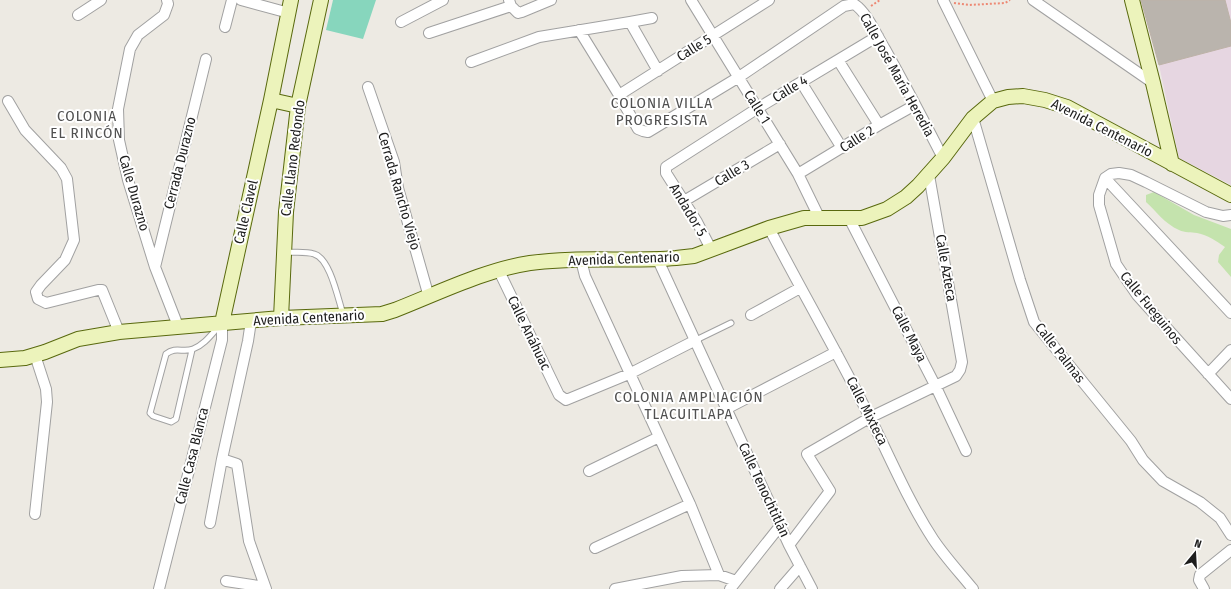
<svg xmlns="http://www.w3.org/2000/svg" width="1231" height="589" font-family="'Fira Sans Condensed',sans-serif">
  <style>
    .industrial { fill: #e6d6e1 }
    .grass { fill: #c4e3ad }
    .pitch { fill: #87d6bd }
    .building { fill: #bab4ad; stroke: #bdb2a7 }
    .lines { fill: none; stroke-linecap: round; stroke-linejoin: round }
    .lane-casing { stroke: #a1a1a1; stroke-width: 7 }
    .street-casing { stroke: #a1a1a1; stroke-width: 12 }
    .secondary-casing { stroke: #59690e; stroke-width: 16 }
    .path { stroke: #ed8974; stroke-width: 2; stroke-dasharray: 2 2; stroke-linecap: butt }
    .lane { stroke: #fff; stroke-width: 5 }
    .street { stroke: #fff; stroke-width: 10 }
    .secondary { stroke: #ecf3bb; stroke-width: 14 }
    .labels { text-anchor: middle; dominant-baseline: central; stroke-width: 4; stroke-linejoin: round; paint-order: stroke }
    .street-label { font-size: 14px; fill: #1d1d1d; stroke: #fff }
    .neighbourhood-label { font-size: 15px; letter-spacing: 1px; fill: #505050; stroke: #fff }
  </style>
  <rect width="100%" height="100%" fill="#edeae3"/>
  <path class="industrial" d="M1141,0H1231V185L1179,158L1159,65Z"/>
  <path class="grass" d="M1154,192L1194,215L1231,229V277L1218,262L1219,255L1225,247C1216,241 1208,235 1197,233C1191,232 1185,233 1179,230C1165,224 1156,211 1146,202V195Z"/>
  <path class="pitch" d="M333,0H376L363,39L326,30Z"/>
  <path class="building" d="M1141,0H1225L1231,23V46L1159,65Z"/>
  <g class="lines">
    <defs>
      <path id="lane" d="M285,252C294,253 305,251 314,254C330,258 338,299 343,314
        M696,340L731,323
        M192,350L176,419L171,422L153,416L150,413L166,354C176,346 183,353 193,349C204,345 211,335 219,326"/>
      <path id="street" d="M167,0L168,4L164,15L138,35L130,49L118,109L119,140L128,180L155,267L178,326
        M241,0L289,13
        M509,0L511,6L518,13L522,12L551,0
        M691,0L798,174L819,217
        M943,0L993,101
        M1033,0L1153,83
        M78,15L101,0
        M401,22L443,0
        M630,22L658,71
        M225,27L232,0
        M579,30L619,95L638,129L643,131L648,132L739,77L844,6L854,4C867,12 877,36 885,49C905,85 924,121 943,158
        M429,33L511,6
        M838,60L879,125
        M471,62L539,37L630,22L652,18
        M801,82L842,148
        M368,87L394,162L398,188L429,297
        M619,95L769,0
        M8,101L25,130L61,168L67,179L74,240L65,260L41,285L36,292L38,299L46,303L98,290H102L119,332
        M973,118L1020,280L1034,322L1131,441L1143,460L1163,481L1200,502L1220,518L1231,535
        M798,174L879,125L915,105
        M1105,178L1231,313
        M684,201L780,144
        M1231,215L1223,216L1206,212L1146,182L1131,175L1119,173L1111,174L1105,178L1099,195V205L1116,264L1137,295L1231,399
        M849,218L936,387L966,451
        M769,228C799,286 832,343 862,402C886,447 905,496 933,539C945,557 960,573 973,589
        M711,249L697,222L666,173V167L758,108L878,36
        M581,260L585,276L690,504L719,575
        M658,260L789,545L812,589
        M155,267L206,59
        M499,271L559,395L566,400L629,374L696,340
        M751,315L800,288
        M35,355L46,389L47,402L35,514
        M1208,374L1231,350
        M726,409L836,352
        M222,459L237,464L249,541L266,589
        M589,471L659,437
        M210,523L222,459L248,341L251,321
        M789,545L830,491L807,454L871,417L956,376L960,370L962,362L929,175
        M595,548L690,504
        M226,581L265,587
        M159,589L222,340V323
        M615,589L682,576L719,575L736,581
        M730,589L780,526
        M780,589L800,566
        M1204,589L1199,580L1200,575L1231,550"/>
      <path id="secondary" d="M1132,0L1153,83L1172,164
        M271,100L298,106
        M281,318L286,212L298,106L321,0
        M222,323L271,100L291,0
        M0,360L25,358L45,352L78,339L119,332L281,318L382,314L395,310C436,294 487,269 530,263C578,256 628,262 676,258L694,256L769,228L804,218H862L887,209L906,197L918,186L943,158L973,118L993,101L1008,97L1023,96L1045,100L1067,107L1231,195"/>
    </defs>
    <use href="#lane" class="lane-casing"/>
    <use href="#street" class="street-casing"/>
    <use href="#secondary" class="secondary-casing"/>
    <path class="path" d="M954,3L969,5L1005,3L1010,0
      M871,6L880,0"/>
    <use href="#lane" class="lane"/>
    <use href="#street" class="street"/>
    <use href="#secondary" class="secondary"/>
  </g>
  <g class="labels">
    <g class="street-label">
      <text transform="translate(694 48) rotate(-32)">Calle 5</text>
      <text transform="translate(897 75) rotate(61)">Calle José María Heredia</text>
      <text transform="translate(790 89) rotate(-31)">Calle 4</text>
      <text transform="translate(757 107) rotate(58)">Calle 1</text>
      <text transform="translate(1102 128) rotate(27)">Avenida Centenario</text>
      <text transform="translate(857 139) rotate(-32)">Calle 2</text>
      <text transform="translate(293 158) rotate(-83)">Calle Llano Redondo</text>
      <text transform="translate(180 163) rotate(-76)">Cerrada Durazno</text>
      <text transform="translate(732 173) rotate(-31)">Calle 3</text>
      <text transform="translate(399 191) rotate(74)">Cerrada Rancho Viejo</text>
      <text transform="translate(134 193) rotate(74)">Calle Durazno</text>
      <text transform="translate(688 210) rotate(59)">Andador 5</text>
      <text transform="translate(246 212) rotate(-77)">Calle Clavel</text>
      <text transform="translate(624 259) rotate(-2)">Avenida Centenario</text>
      <text transform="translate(946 268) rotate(80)">Calle Azteca</text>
      <text transform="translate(1151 308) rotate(51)">Calle Fueguinos</text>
      <text transform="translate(309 318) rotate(-3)">Avenida Centenario</text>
      <text transform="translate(529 333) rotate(64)">Calle Anáhuac</text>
      <text transform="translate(909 334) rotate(63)">Calle Maya</text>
      <text transform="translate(1060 353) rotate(52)">Calle Palmas</text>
      <text transform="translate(867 411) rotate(63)">Calle Mixteca</text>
      <text transform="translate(192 456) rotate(-76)">Calle Casa Blanca</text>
      <text transform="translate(764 490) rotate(65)">Calle Tenochtitlán</text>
    </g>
    <g class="neighbourhood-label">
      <text x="662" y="103">COLONIA VILLA<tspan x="662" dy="17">PROGRESISTA</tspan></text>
      <text x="87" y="116">COLONIA<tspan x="87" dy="17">EL RINCÓN</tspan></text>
      <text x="689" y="397">COLONIA AMPLIACIÓN<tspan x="689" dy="17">TLACUITLAPA</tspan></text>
    </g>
  </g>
  <g transform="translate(1195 553) rotate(18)" stroke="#ffffff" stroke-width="3" paint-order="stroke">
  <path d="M0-3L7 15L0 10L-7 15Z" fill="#1d1d1d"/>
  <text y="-6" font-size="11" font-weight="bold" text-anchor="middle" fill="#1d1d1d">N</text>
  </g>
</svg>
